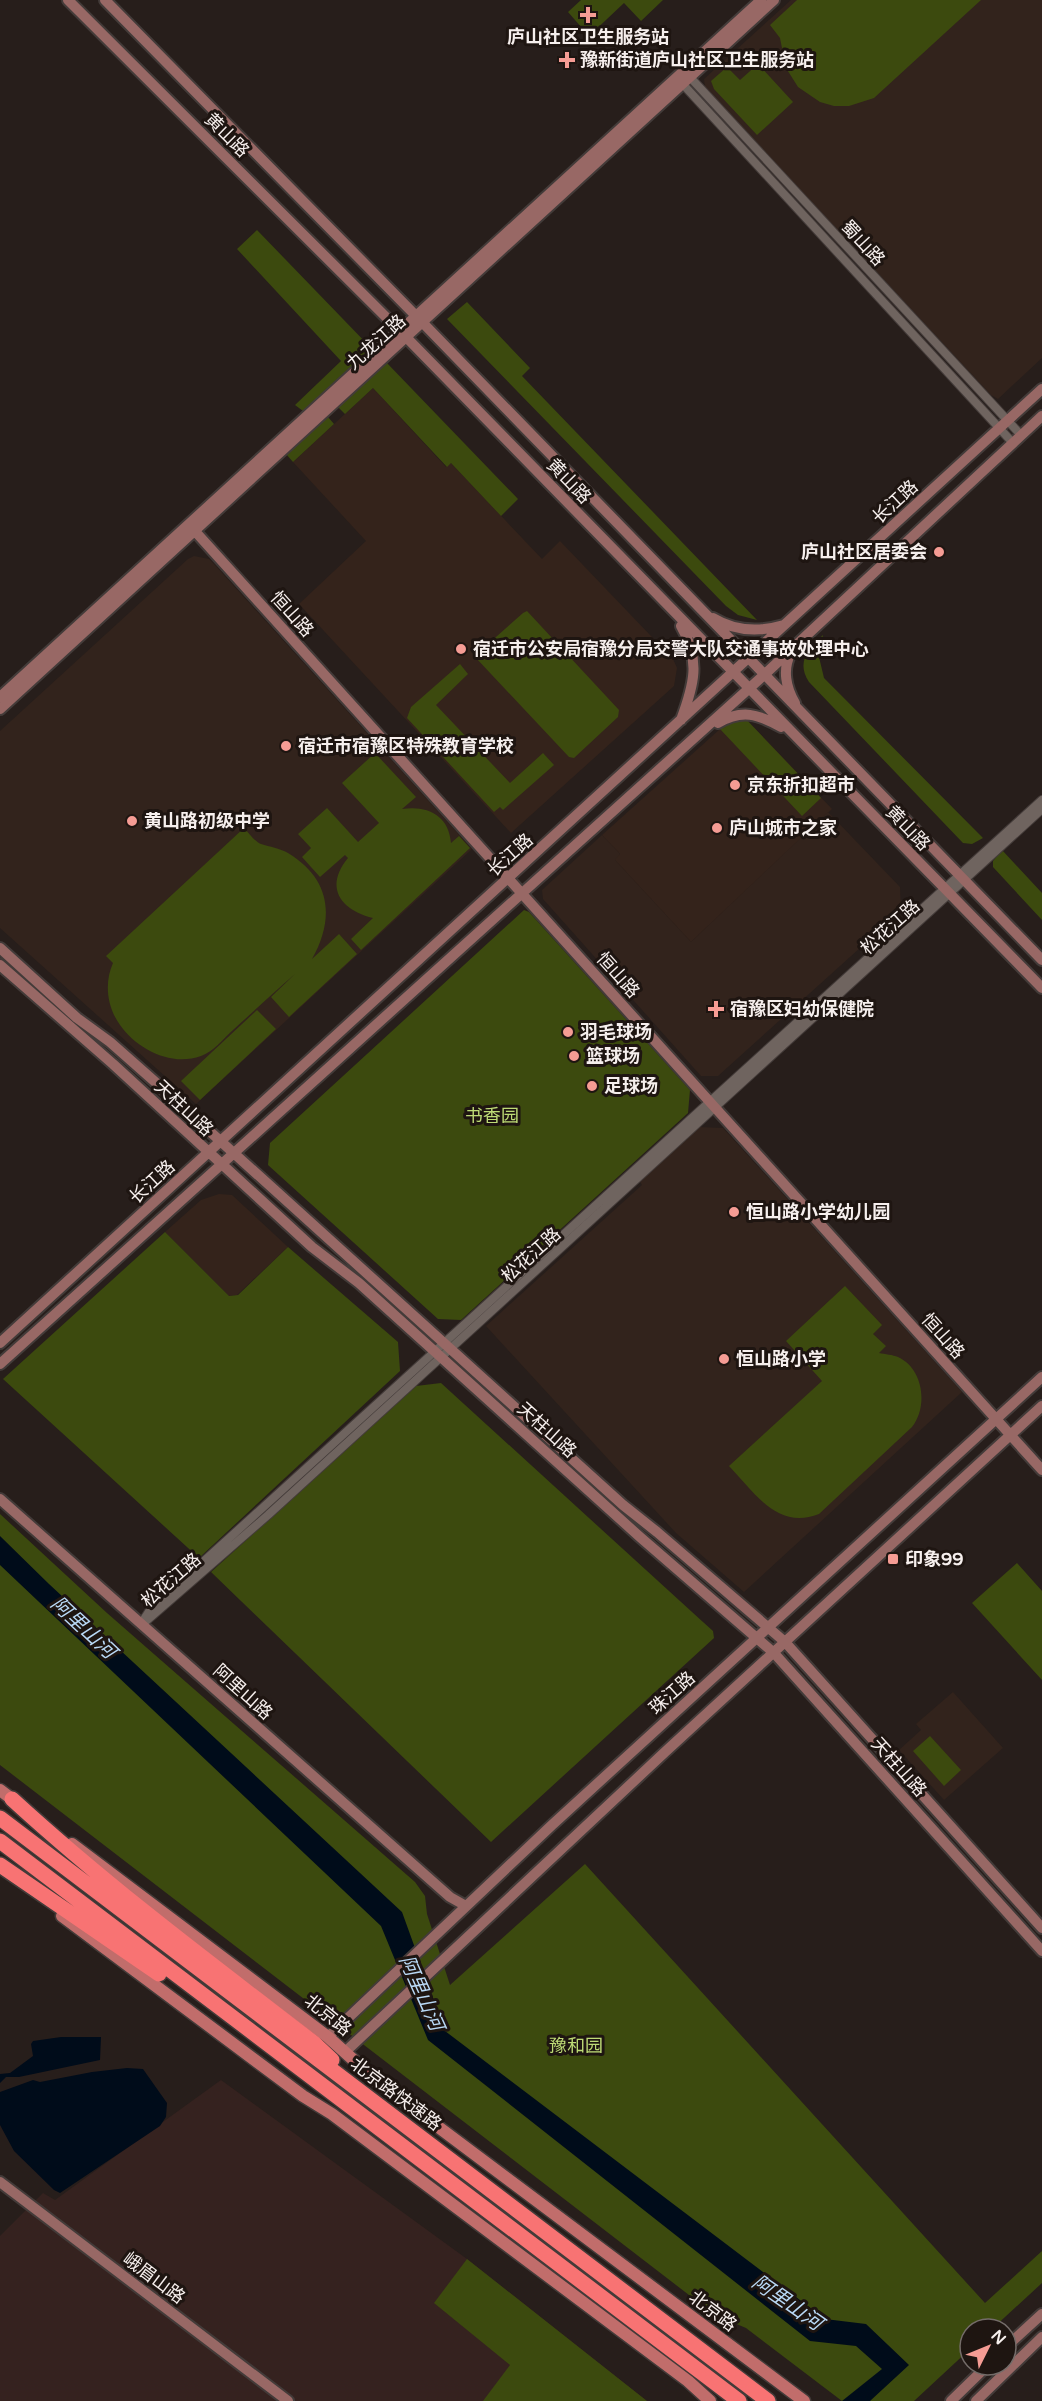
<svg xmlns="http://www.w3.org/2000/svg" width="1042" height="2401" font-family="'Varela Round','Noto Sans SC',sans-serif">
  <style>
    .commercial { fill: #34231b }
    .industrial { fill: #35221f }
    .built { fill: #32231c }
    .green { fill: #3c4a0e }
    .water { fill: #000c1a }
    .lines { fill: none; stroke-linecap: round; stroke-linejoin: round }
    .street-casing { stroke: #433b39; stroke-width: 10 }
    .secondary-casing { stroke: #433b39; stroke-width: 14 }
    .primary-casing { stroke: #433b39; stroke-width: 15 }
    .highway-casing { stroke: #433b39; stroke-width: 18 }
    .street { stroke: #6f645f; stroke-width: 8 }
    .secondary { stroke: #986865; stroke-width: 10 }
    .primary { stroke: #c16d6b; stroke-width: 12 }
    .highway { stroke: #f87373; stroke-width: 15 }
    .poi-dot { fill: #f59c94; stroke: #1e1511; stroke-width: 2 }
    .labels { text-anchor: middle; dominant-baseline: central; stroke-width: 6; stroke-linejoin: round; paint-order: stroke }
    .poi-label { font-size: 18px; font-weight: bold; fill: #f6efed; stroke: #1e1511; text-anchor: start }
    .street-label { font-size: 18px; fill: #f6efed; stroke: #1e1511 }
    .park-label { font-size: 18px; fill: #bedb76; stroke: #1e1511 }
    .water-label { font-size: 20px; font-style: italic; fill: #b9d9f6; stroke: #1e1511 }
  </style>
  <rect width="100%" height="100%" fill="#271e1b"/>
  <path class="commercial" d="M373,388L446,467L451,463L542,559L560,541L673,659L677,668L674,686L511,833L299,604L366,541L293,462Z
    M744,717L832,809L691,942L614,859L620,854L602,835L729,721Z
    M219,1194L232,1195L288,1247L237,1295L229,1296L165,1232L201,1200Z"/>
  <path class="industrial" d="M221,2080L467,2259L647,2401H0V2236L43,2193L55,2200Z"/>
  <path class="built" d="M791,0H1042V358L998,399L991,395L705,87L704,79Z
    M194,556L209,559L214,564L472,849L196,1104L0,928V731L188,559Z
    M828,812L900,887L901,911L718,1076H701L543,899L542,890L602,835L620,854L615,860L691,942Z
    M699,1127L723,1128L962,1392L744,1592L676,1533L486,1326L642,1185L639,1180Z
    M953,1692L1003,1748L944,1800L899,1750L921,1730L916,1724Z"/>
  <path class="green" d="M581,0H663L641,21L624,3L589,36L568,12Z
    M797,0H981L874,98L849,106H834L820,102L798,87L786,68L780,38L770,25Z
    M758,64L793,102L757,135L714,89L711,81L727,67L740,80Z
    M257,230L371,348L303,411L295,405L341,361L237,249Z
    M467,302L530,368L522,376L757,620L738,615L726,606L447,319Z
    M386,362L518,499L501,516L451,463L447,467L373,388L345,414L338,407Z
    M328,417L334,424L293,462L286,454Z
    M527,611L619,710L618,717L574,758L569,757L476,658L478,653L523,613Z
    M823,635L819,657L824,678L983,838L972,844L963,843L809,682C796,662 808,649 823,635Z
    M460,664L468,674L436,705L510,783L543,753L554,765L503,810L500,807L494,812L407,718L411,707Z
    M744,717L821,798L802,816L720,729L729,721Z
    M375,753L416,797L402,809C427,805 449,815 451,843L459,836L470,848L361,950L351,939L373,918C340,910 324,887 348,858L345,855L320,877L302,857L311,848L298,834L327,808L358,842L379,823L342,783Z
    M244,828C249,833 255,842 261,844C270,847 279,848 288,853C331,879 335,918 312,959L339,934L357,954L289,1017L271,997L295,974C274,992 253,1012 233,1030C223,1039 213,1052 201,1056C171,1067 137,1049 120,1025C107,1007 104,983 113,963L106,956Z
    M1002,850L1042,893V920L993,867V861Z
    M524,910L529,912L690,1090L688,1113L461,1320L438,1319L268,1165L270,1143Z
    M257,1010L276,1029L200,1100L181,1081Z
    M165,1232L229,1296L238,1295L288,1247L398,1342L400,1371L199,1558L3,1379Z
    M845,1286L882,1325L873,1334L886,1346L879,1353C885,1354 893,1355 898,1357C924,1369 928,1407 912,1427L819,1514C777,1530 755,1493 729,1466L822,1381L786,1341Z
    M441,1383L703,1622L713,1631L714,1638L491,1842L211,1572L416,1386Z
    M0,1514L107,1613L415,1882L425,1896L427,1914L450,1985L585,1864L985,2303L1042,2251V2283L992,2329H970V2349L914,2401H842L746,2328L715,2315L0,1765Z
    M1017,1563L1042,1591V1680L972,1603Z
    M930,1736L961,1770L944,1786L913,1751Z
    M467,2259L647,2401H483L510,2365L434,2303Z"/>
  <path class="water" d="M0,1536L49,1584L402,1912L445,2031L825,2319L866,2324L909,2365L870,2401H842L882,2369L856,2346L810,2341L428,2040L381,1926L0,1565Z
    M61,2037H101L100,2060L19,2077H6L0,2083V2074L10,2073L33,2056L31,2044L33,2041Z
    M127,2068L143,2069L167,2103L166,2117L160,2126L60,2193L54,2190L14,2151L0,2125V2092L33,2080L40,2082L92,2072Z"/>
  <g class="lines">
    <defs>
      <path id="street" d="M688,75L1021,435
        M679,80L1013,443
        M145,1622L268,1515L1042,809
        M141,1624L150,1610L1042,800"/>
      <path id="secondary" d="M68,0L406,337L1042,988
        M105,0L422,322L1042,960
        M193,529L1042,1470
        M713,618C736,632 760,632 784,625
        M791,653C782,669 786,688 795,703
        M0,697L761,0
        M0,709L774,0
        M681,720C694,685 701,660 681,626
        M718,723C742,709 758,714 781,727
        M0,948L77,1018L110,1042L153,1080L623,1505L657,1532L785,1642L1042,1928
        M0,965L113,1064L312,1247L359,1283L640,1537L774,1653L1042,1951
        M0,1343L1042,389
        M0,1364L764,675L1042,416
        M0,1499L450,1897L466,1906
        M328,2037L552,1825L1042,1377
        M345,2052L665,1752L1042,1406
        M0,2182L288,2401
        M1006,2347L1042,2314
        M951,2401L988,2365
        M976,2401L1042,2337"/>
      <path id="primary" d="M0,1790L17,1803
        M72,1844L328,2037L377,2081L804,2401
        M62,1916L303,2096L332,2114L688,2381L710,2401"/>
      <path id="highway" d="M12,1799C108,1887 211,1964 314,2043L332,2060
        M0,1818L768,2401
        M0,1841L739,2401
        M0,1865L159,1974"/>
    </defs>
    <use href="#street" class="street-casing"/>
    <use href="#secondary" class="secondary-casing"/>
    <use href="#primary" class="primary-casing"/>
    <use href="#highway" class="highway-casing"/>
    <use href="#street" class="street"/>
    <use href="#secondary" class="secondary"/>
    <use href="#primary" class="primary"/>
    <use href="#highway" class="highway"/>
  </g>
  <g class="poi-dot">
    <path d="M585 6h6v6h6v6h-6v6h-6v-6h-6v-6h6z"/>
    <path d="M564 51h6v6h6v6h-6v6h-6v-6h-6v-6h6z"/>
    <circle cx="939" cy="552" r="6"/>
    <circle cx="461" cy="649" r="6"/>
    <circle cx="286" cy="746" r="6"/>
    <circle cx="735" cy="785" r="6"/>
    <circle cx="132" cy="821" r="6"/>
    <circle cx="717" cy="828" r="6"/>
    <path d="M713 1000h6v6h6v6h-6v6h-6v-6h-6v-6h6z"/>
    <circle cx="568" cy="1032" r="6"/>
    <circle cx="574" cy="1056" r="6"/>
    <circle cx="592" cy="1086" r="6"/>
    <circle cx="734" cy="1212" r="6"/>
    <circle cx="724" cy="1359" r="6"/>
    <rect x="887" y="1553" width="12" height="12" rx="3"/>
  </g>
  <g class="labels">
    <g class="poi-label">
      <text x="588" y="37" text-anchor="middle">庐山社区卫生服务站</text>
      <text x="580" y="60">豫新街道庐山社区卫生服务站</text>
      <text x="927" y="552" text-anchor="end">庐山社区居委会</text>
      <text x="473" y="649">宿迁市公安局宿豫分局交警大队交通事故处理中心</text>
      <text x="298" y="746">宿迁市宿豫区特殊教育学校</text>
      <text x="747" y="785">京东折扣超市</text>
      <text x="144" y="821">黄山路初级中学</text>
      <text x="729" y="828">庐山城市之家</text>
      <text x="730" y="1009">宿豫区妇幼保健院</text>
      <text x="580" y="1032">羽毛球场</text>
      <text x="586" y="1056">篮球场</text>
      <text x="604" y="1086">足球场</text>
      <text x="746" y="1212">恒山路小学幼儿园</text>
      <text x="736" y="1359">恒山路小学</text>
      <text x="905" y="1559">印象99</text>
    </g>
    <g class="street-label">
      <text transform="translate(227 135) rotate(45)">黄山路</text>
      <text transform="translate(863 243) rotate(47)">蜀山路</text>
      <text transform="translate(376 342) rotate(-42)">九龙江路</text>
      <text transform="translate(569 481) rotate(46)">黄山路</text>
      <text transform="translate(895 502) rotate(-43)">长江路</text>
      <text transform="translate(292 614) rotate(48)">恒山路</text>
      <text transform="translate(908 828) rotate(46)">黄山路</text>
      <text transform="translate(510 855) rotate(-42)">长江路</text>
      <text transform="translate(890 927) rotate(-42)">松花江路</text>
      <text transform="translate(618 975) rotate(48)">恒山路</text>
      <text transform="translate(184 1108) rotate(43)">天柱山路</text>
      <text transform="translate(152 1182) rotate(-43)">长江路</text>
      <text transform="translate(531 1255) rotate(-42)">松花江路</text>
      <text transform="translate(943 1336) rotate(48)">恒山路</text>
      <text transform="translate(547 1430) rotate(42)">天柱山路</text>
      <text transform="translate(171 1580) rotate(-41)">松花江路</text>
      <text transform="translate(243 1692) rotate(42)">阿里山路</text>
      <text transform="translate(672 1693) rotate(-42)">珠江路</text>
      <text transform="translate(899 1767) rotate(48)">天柱山路</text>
      <text transform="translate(328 2015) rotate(39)">北京路</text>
      <text transform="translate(396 2094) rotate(37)">北京路快速路</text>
      <text transform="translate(154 2278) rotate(37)">峨眉山路</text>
      <text transform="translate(713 2311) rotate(37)">北京路</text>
    </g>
    <g class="park-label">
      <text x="492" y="1116">书香园</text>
      <text x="576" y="2046">豫和园</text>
    </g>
    <g class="water-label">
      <text transform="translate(83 1628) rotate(43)">阿里山河</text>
      <text transform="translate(421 1993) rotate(66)">阿里山河</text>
      <text transform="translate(787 2303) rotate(35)">阿里山河</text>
    </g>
  </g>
  <g transform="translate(988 2347) rotate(47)"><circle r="28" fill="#1e1511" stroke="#746c69" stroke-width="1.5"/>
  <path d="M0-4.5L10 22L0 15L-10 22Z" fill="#f59c94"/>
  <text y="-9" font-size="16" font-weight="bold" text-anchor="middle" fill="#f6efed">N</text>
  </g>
</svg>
